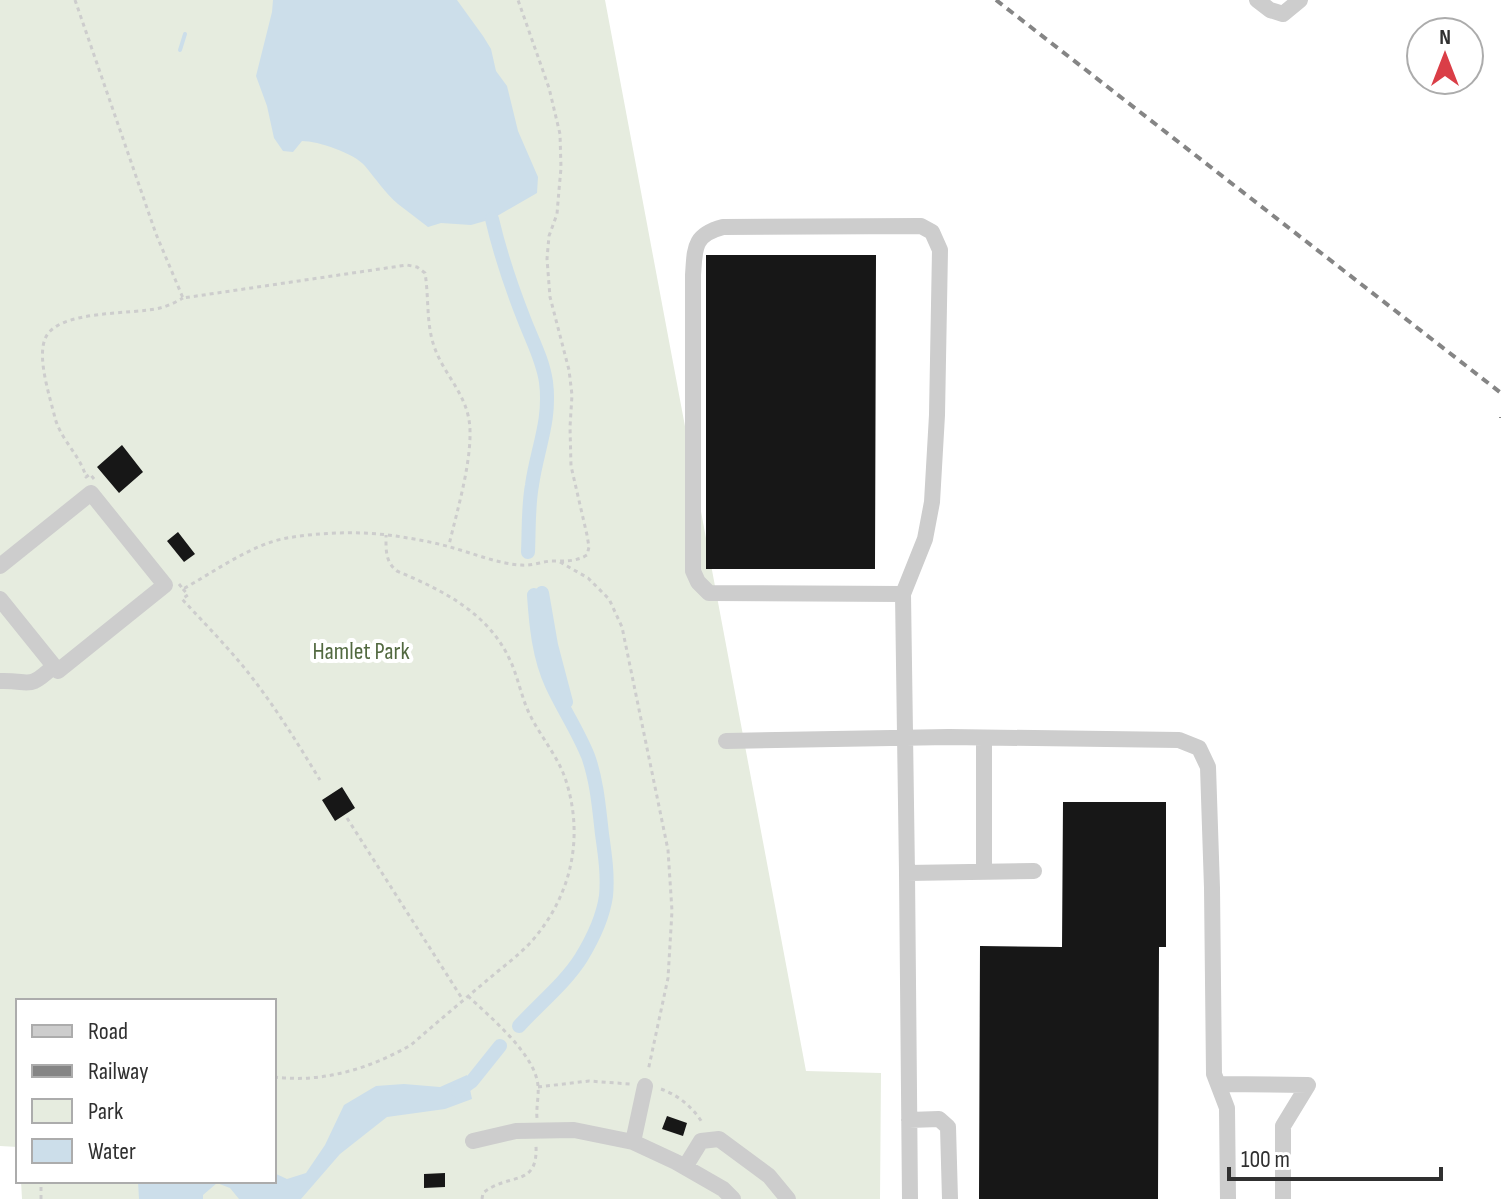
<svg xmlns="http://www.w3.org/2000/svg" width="1501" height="1199" font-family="'Sofia Sans Condensed',sans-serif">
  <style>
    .green { fill: #e6ecdf }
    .water { fill: #ccdeea }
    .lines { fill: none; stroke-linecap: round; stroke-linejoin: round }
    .stream { stroke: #ccdeea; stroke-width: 4 }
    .canal { stroke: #ccdeea; stroke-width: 14 }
    .building { fill: #171717 }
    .path { stroke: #cdcdcd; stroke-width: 3; stroke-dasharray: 4 4; stroke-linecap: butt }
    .minor { stroke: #cdcdcd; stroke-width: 16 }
    .rail { stroke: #858585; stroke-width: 4; stroke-dasharray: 8 6; stroke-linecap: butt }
    .labels { text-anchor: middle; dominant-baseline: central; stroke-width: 8; stroke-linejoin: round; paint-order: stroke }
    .park-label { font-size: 24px; fill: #526940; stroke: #fff }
  </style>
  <rect width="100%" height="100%" fill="#fff"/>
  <path class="green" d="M0,0H605L806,1071L881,1073L880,1199H22L21,1181H274V1001H18V1147L0,1146Z"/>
  <path class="water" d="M273,0H457L483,36L491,49L496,71L507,86L518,131L538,177L537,193L492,219L471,225L441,223L428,227C418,219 408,212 398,204C385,193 376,179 365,166C354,153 318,141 302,141L293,152L283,151L274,138L267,106L256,76L272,12Z
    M467,1075L472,1099L445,1109L387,1117L340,1154L301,1199H239L230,1188L217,1183L203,1195V1199H139L138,1181H274V1173L287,1179L306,1173L325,1145L344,1105L376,1086L404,1084L440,1087Z"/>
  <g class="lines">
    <path class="stream" d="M180,50L185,34"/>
    <path class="canal" d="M492,219C500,253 511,286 524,319C532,340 543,360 546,382C551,421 537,449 532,485C528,507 529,530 528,552
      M542,593L551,645L566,702
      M519,1026C539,1004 566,982 581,958C592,940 603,917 606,896C608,875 605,855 602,834C599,808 597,781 588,756C578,731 563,709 552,685C539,657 536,625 534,595
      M458,1091L472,1081L500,1046"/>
  </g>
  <path class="building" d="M706,255H876L875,569H706Z
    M122,445L143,472L119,493L97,467Z
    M178,532L195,554L184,562L167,541Z
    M342,787L355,808L335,821L322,800Z
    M1063,802H1166V947H1159L1158,1199H979L980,946L1062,947Z
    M667,1116L687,1123L683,1136L662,1129Z
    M445,1173V1187L424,1188V1174Z"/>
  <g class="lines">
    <path class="path" d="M75,0L156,234L183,298L407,265L417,267L425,273C429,297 426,323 434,346C444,376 469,395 470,430C471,465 457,511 449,545
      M94,479L90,474L86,477C80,455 61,440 55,418C50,397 37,359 45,339C56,309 133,315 160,308C168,306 176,302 183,298
      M560,562L588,578L609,599L622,627L668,850L672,911L668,978L648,1071
      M179,584L183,589C214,572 252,544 287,538C322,532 361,531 396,536C414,539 433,542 450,547C472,553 499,564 521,565C531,566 541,562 551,561C564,561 576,562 587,555L589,547L587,535L571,466L570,427L572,395L569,370L550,297L547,259L549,236L557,214L559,190L561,168L560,134L549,88L518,0
      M183,589L188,595L182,599C205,624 229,648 250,675C276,708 298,744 320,780
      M347,818L463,1000
      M468,996C490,1017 536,1055 538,1086C539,1097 536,1107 537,1118
      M274,1077C322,1083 369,1069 411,1045C435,1024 460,1003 485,982C500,969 517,957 531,942C570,898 584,841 567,784C560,759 542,739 530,715C521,697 518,676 509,658C487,612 442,590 397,571C385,562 386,549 386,535
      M538,1087L589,1081L630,1084
      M661,1089C678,1095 694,1108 703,1124
      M41,1199V1181
      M482,1199L483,1193C509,1172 538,1188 536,1146"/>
    <path class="minor" d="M1257,0L1270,10L1283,14L1300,0
      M0,566L91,493L165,585L58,671L0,599
      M903,594L709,593L698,582L693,571V275C695,248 693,235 723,227L921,226L932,232L940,250L937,415L932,502L925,539L903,594L907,873
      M0,681C32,680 27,691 54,666
      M984,738V872
      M726,741L949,737L1179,740L1199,748L1208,767L1212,888L1214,1074L1227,1108L1228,1199
      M1219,1084L1308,1085
      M909,1120L939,1119L948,1127L950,1199
      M473,1141L516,1131L574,1130L633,1142L676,1162L723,1189L733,1199
      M633,1142L645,1086
      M685,1167L701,1141L719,1139L769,1176L788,1199
      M910,1199L907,873L1034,871
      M1283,1199V1126L1308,1085"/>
    <path class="rail" d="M996,0L1501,393
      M1501,417V418"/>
  </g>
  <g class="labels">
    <g class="park-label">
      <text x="361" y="651">Hamlet Park</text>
    </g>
  </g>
  <rect x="16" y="999" width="260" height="184" fill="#ffffff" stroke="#acacac" stroke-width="2"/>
  <rect x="32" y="1025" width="40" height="12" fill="#cdcdcd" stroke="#acacac" stroke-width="2"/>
  <text x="88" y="1039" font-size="24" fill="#303030">Road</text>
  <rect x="32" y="1065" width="40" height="12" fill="#858585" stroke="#acacac" stroke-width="2"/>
  <text x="88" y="1079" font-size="24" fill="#303030">Railway</text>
  <rect x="32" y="1099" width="40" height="24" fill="#e6ecdf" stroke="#acacac" stroke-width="2"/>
  <text x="88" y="1119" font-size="24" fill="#303030">Park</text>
  <rect x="32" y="1139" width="40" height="24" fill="#ccdeea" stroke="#acacac" stroke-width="2"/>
  <text x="88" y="1159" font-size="24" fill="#303030">Water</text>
  <g transform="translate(1445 56)"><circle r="38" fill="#ffffff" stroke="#acacac" stroke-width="2"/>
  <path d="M0-6L14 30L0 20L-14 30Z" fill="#da3e47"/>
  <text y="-12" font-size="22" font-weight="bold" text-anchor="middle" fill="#303030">N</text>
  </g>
  <path d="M1229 1167v12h212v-12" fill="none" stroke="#303030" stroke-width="4"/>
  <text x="1241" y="1167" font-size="24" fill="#303030" stroke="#ffffff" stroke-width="6" paint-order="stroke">100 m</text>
</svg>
